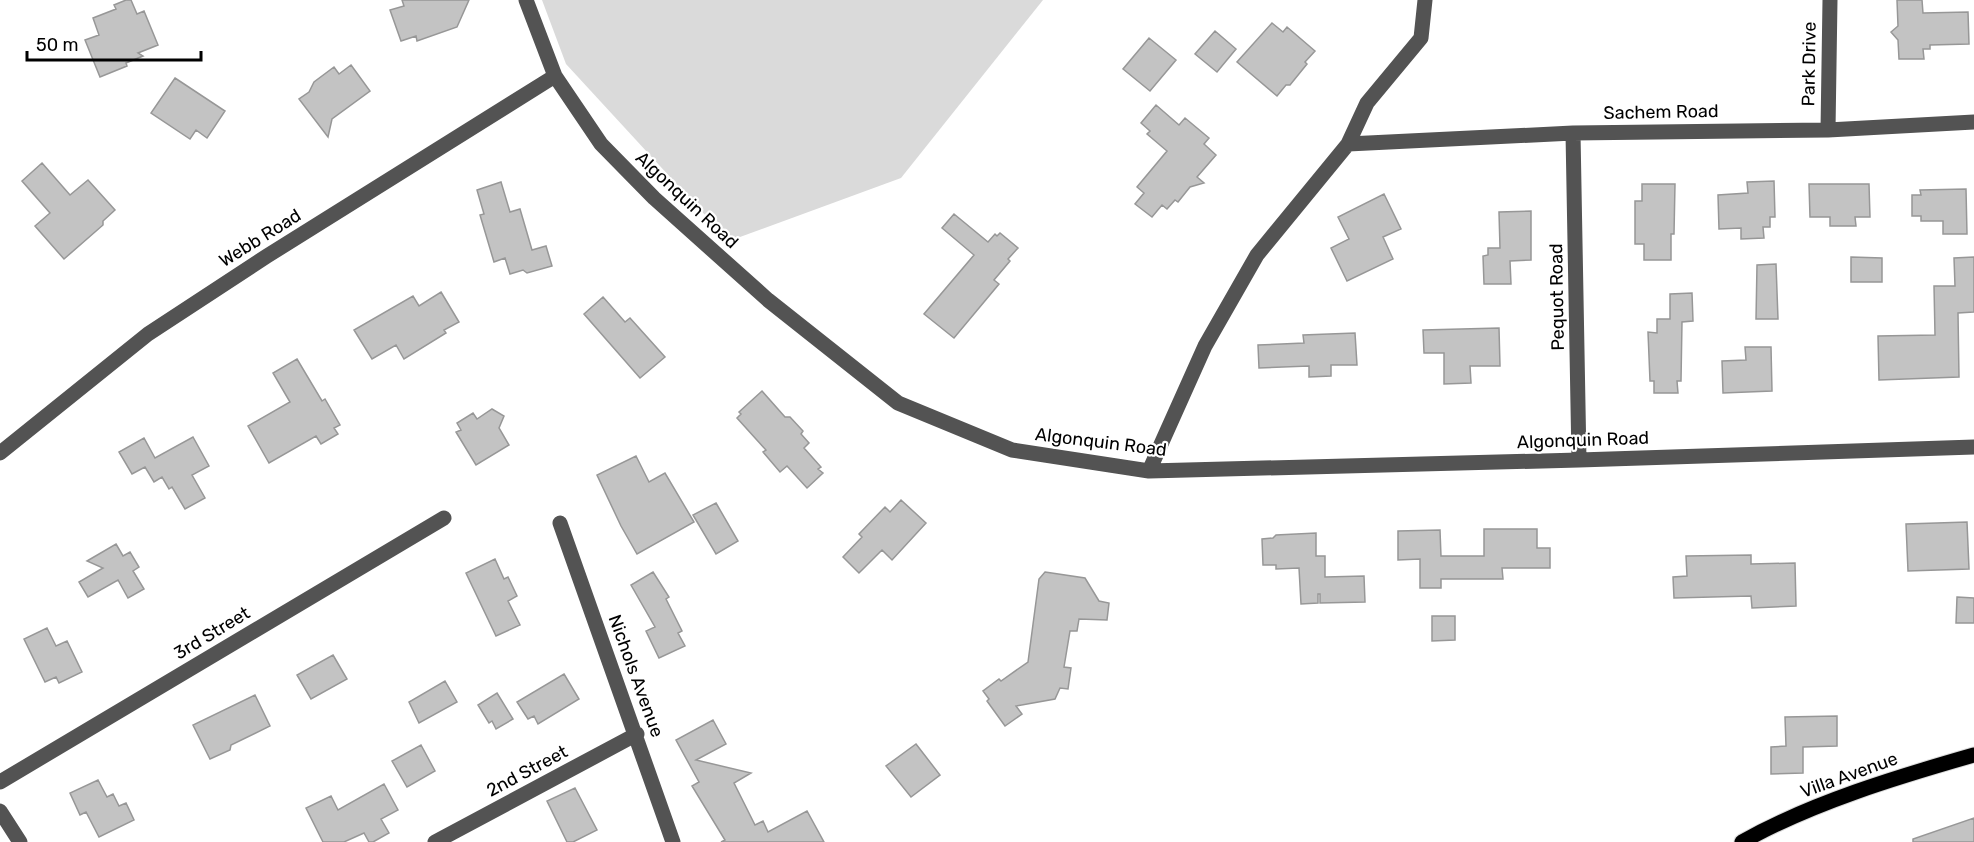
<svg xmlns="http://www.w3.org/2000/svg" width="1974" height="842" font-family="Rubik,sans-serif">
  <style>
    .green { fill: #dadada }
    .building { fill: #c3c3c3; stroke: #979797; stroke-width: 1.5 }
    .lines { fill: none; stroke-linecap: round; stroke-linejoin: round }
    .major-casing { stroke: #dbdbdb; stroke-width: 17 }
    .minor { stroke: #535353; stroke-width: 15 }
    .major { stroke: #000; stroke-width: 15 }
    .labels { text-anchor: middle; dominant-baseline: central; stroke-width: 4.5; stroke-linejoin: round; paint-order: stroke }
    .street-label { font-size: 18px; fill: #000; stroke: #fff }
  </style>
  <rect width="100%" height="100%" fill="#fff"/>
  <path class="green" d="M542,0H1043L901,178L729,241L566,64Z"/>
  <path class="building" d="M126,0H131L137,14L144,11L158,45L138,53L143,56L126,63L127,66L100,77L85,40L99,35L93,18L116,9L114,5Z
    M402,0H469L457,27L417,41L416,36L401,41L390,10L404,6Z
    M1897,0H1922L1923,13L1968,12L1969,44L1930,45V49H1923L1924,59H1899L1898,40L1891,32L1898,26Z
    M1272,23L1283,32L1287,27L1315,51L1305,62L1307,64L1290,85H1286L1277,96L1237,62Z
    M1215,31L1236,49L1217,72L1195,54Z
    M1149,38L1176,60L1150,91L1123,69Z
    M351,65L370,91L332,119L328,137L299,99L309,92L314,82L334,67L339,74Z
    M175,78L225,111L207,138L196,130L190,139L151,113Z
    M1156,105L1179,125L1185,118L1209,138L1204,144L1216,155L1197,177L1204,183L1190,187L1178,202L1175,200L1167,209L1162,205L1152,217L1135,204L1144,193L1137,187L1167,151L1147,134L1150,131L1141,123Z
    M42,163L70,195L88,180L115,210L103,221V225L64,259L35,226L50,213L22,181Z
    M1774,181L1775,217H1770V227H1763L1764,238L1741,239V228L1719,229L1718,195L1748,193L1747,182Z
    M501,182L510,212L520,209L532,250L546,246L552,266L527,273L523,270L510,274L505,258L494,262L480,215L484,214L477,190Z
    M1642,184H1675L1674,234H1671V260H1644V244H1635V201H1642Z
    M1809,184H1869L1870,217H1855L1856,226H1830V217H1810Z
    M1966,189L1967,234H1943V221H1921V216H1912V195H1921L1920,190Z
    M1384,194L1401,229L1383,237L1393,259L1347,281L1331,248L1349,239L1338,217Z
    M1531,211V260L1510,261L1511,284H1484L1483,256L1488,255V248H1500L1499,212Z
    M954,214L988,242L995,234L997,236L1000,233L1018,248L1008,259L1010,261L994,280L999,284L954,338L924,314L974,255L942,228Z
    M1851,257L1882,258V282H1851Z
    M1974,257V312L1958,313L1959,377L1879,380L1878,336L1935,335L1934,286H1955L1954,258Z
    M1776,264L1778,319H1756L1757,265Z
    M441,292L459,322L444,330L446,333L404,359L396,345L372,359L354,330L413,296L419,306Z
    M1692,293L1693,321L1682,322L1681,381H1677L1678,393H1654V381H1650L1648,332L1657,333V319H1670V294Z
    M603,297L625,322L630,318L665,357L640,378L584,314Z
    M1499,328L1500,366H1470L1471,383L1444,384V353H1424L1423,330Z
    M1355,333L1357,365H1331V376L1309,377V366L1259,368L1258,345L1304,343L1303,335Z
    M1745,347H1771L1772,391L1723,393L1722,361L1746,360Z
    M297,359L322,401L325,399L340,425L334,428L338,434L321,444L316,436L269,463L248,426L290,402L273,373Z
    M762,391L785,417H790L803,431L801,434L809,443L804,448L821,467L818,469L823,473L807,488L787,466L780,472L763,452L766,450L737,418L741,414L739,412Z
    M492,409L504,416L499,428L509,445L476,465L456,432L461,430L457,423L473,413L477,419Z
    M193,437L209,466L192,475L205,498L185,509L172,487L169,489L162,477L154,482L145,467L132,474L119,452L144,438L155,458Z
    M636,456L649,482L665,473L694,522L637,554L621,526L597,475Z
    M901,500L926,523L892,560L882,550L859,573L843,557L862,537L859,534L885,507L890,512Z
    M716,503L738,541L716,554L693,515Z
    M1967,522L1969,569L1908,571L1906,524Z
    M1484,529H1537V548H1550V568H1502L1503,579H1441V588H1420V559L1398,560V531L1440,530L1441,556H1484Z
    M1316,533V556H1325V577L1364,576L1365,602L1320,603V594H1318V603L1301,604L1299,568L1276,569V565H1263L1262,539L1273,538L1276,535Z
    M116,544L123,556L130,552L139,567L133,571L144,589L128,598L118,580L88,597L79,582L103,568L87,561Z
    M1751,555V564L1795,563L1796,606L1752,608L1751,596L1674,598L1673,577L1687,576L1686,556Z
    M495,559L504,579L508,577L517,596L508,601L520,625L496,636L466,573Z
    M653,572L669,597L666,599L682,631L678,633L685,646L659,658L646,631L655,627L631,585Z
    M1045,572L1085,578L1099,601L1109,603L1107,620L1079,619L1077,631H1070L1064,667L1071,668L1068,689L1060,688L1055,699L1016,706L1022,714L1005,726L987,701L989,699L983,691L999,679L1001,681L1028,662L1039,579Z
    M1957,597L1974,598V623H1956Z
    M1432,616H1455V640L1432,641Z
    M47,628L56,646L67,641L82,672L59,683L56,677L45,682L24,639Z
    M333,655L347,679L311,699L297,675Z
    M564,674L579,699L538,724L534,716L528,719L517,702Z
    M445,681L457,702L419,723L409,702Z
    M497,693L513,719L496,729L492,721L489,723L478,705Z
    M255,695L270,726L231,745L230,750L210,759L193,725Z
    M1837,716V746L1803,747V773L1771,774V747L1786,746L1785,717Z
    M713,720L726,744L696,760L751,773L734,783L755,825L763,821L768,832L807,811L824,842H721L725,840L692,786L699,782L676,740Z
    M916,744L940,775L911,797L886,766Z
    M421,745L435,771L407,787L392,761Z
    M98,780L107,797L113,794L119,806L126,803L134,820L99,837L86,812L80,815L70,793Z
    M384,784L398,810L381,819L389,833L373,842H369L364,833L344,842H323L306,808L331,796L338,810Z
    M575,788L597,830L573,842H567L547,801Z
    M1974,818V842H1913V839Z"/>
  <g class="lines">
    <defs>
      <path id="major" d="M1742,842C1811,803 1897,777 1974,755"/>
    </defs>
    <use href="#major" class="major-casing"/>
    <path class="minor" d="M526,0L555,76L601,144L654,198L768,300L898,403L1012,450L1149,471L1579,460L1974,447
      M1828,130L1830,0
      M1573,133L1579,460
      M1348,144L1573,133L1828,130L1974,122
      M0,453L148,334L267,256L555,76
      M1149,471L1205,346L1257,255L1348,144L1367,103L1421,38L1425,0
      M560,523L673,842
      M0,782L444,518
      M0,811L20,842
      M435,842L637,734"/>
    <use href="#major" class="major"/>
  </g>
  <g class="labels">
    <g class="street-label">
      <text transform="translate(1809 64) rotate(-89)">Park Drive</text>
      <text transform="translate(1661 112) rotate(-1)">Sachem Road</text>
      <text transform="translate(687 200) rotate(43)">Algonquin Road</text>
      <text transform="translate(260 238) rotate(-32)">Webb Road</text>
      <text transform="translate(1557 297) rotate(-91)">Pequot Road</text>
      <text transform="translate(1583 440) rotate(-2)">Algonquin Road</text>
      <text transform="translate(1101 442) rotate(7)">Algonquin Road</text>
      <text transform="translate(212 633) rotate(-31)">3rd Street</text>
      <text transform="translate(636 676) rotate(70)">Nichols Avenue</text>
      <text transform="translate(527 771) rotate(-28)">2nd Street</text>
      <text transform="translate(1849 775) rotate(-20)">Villa Avenue</text>
    </g>
  </g>
  <path d="M27 51v9h174v-9" fill="none" stroke="#000000" stroke-width="3"/>
  <text x="36" y="51" font-size="18" fill="#000000" stroke="#ffffff" stroke-width="4.5" paint-order="stroke">50 m</text>
</svg>
